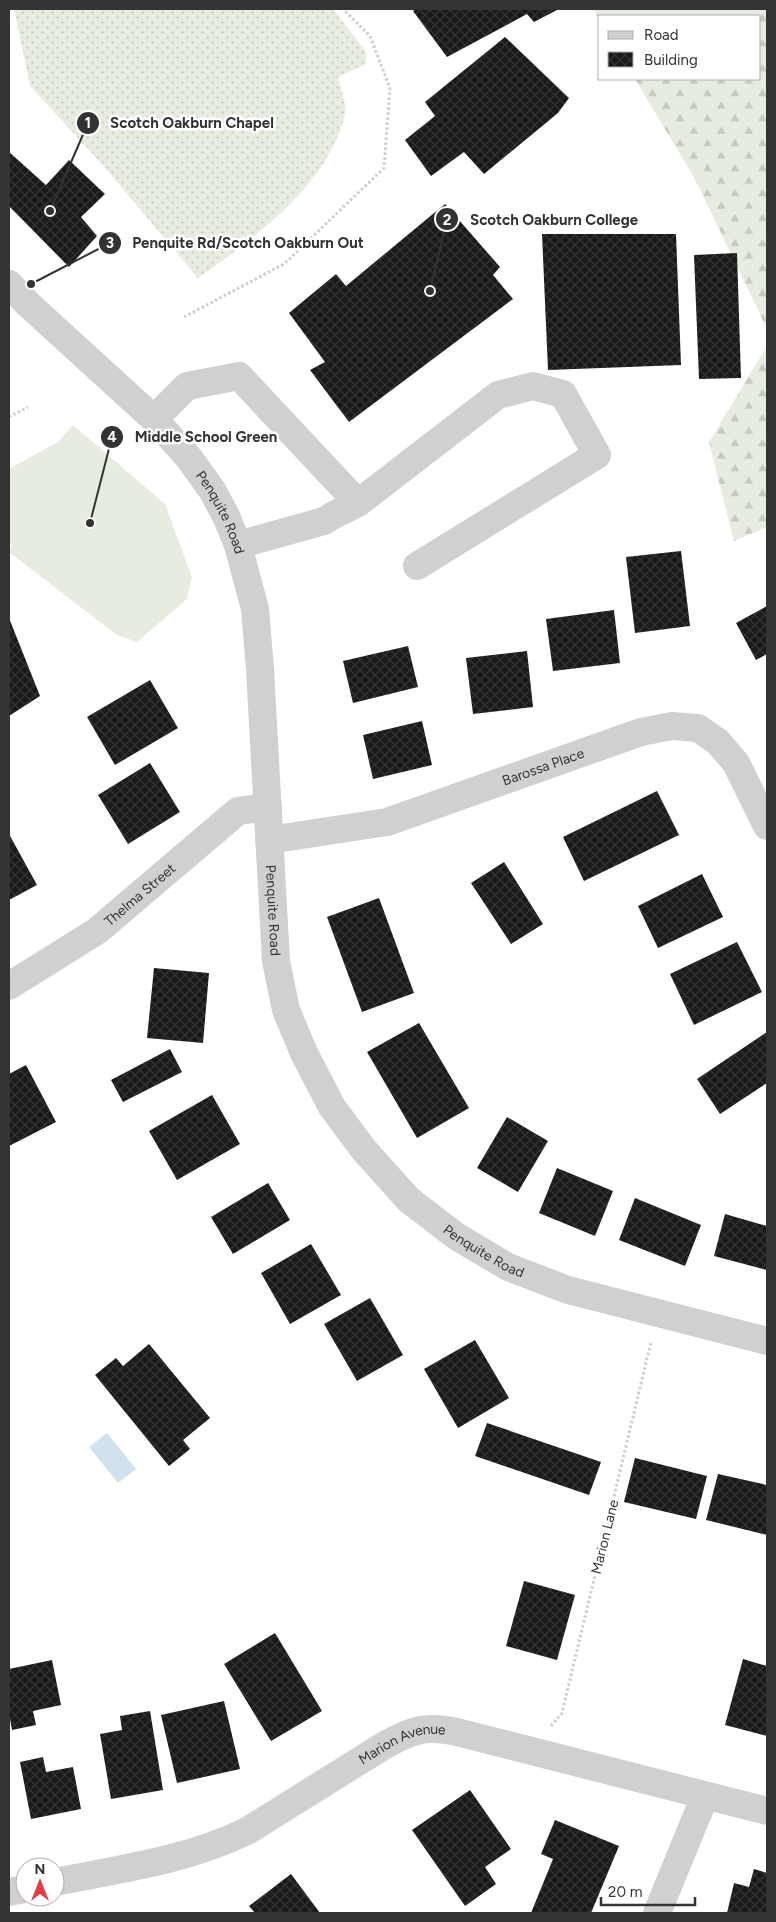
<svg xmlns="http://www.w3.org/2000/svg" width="776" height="1922" font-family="Figtree,sans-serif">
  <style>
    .grass { fill: url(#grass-dots) }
    .forest { fill: url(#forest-firs) }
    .pitch { fill: #e6ecdf }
    .water { fill: #cfe2ee }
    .building { fill: url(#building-cross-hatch) }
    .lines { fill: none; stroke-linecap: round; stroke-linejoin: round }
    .path { stroke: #cdcdcd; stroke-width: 3; stroke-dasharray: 2.5 2.5; stroke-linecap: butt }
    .minor { stroke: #d0d0d0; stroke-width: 28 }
    .labels { text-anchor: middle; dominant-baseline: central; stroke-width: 5; stroke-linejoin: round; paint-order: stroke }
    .street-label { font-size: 14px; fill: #333; stroke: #fff }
    .leader { fill: none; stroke: #333; stroke-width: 2 }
    .callout-dot { fill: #333; stroke: #fff; stroke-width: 2 }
    .mark-label { font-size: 15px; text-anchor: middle; font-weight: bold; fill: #fff }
    .callout-label { font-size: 15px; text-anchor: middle; font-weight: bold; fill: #333; stroke: #fff; stroke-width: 5; stroke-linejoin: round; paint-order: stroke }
  </style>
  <defs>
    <pattern id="grass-dots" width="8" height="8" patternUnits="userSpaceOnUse" patternTransform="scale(1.25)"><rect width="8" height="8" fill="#e6ecdf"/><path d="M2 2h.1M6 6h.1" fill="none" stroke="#c6cbc0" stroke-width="1.8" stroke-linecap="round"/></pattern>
    <pattern id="forest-firs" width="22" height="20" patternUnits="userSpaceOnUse" patternTransform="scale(1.25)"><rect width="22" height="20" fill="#e6ecdf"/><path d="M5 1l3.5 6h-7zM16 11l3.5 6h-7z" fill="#c6cbc0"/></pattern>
    <pattern id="building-cross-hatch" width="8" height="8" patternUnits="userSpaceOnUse" patternTransform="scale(1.25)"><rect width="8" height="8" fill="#1a1a1a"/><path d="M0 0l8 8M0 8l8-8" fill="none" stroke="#333"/></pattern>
  </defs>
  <rect width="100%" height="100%" fill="#fff"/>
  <path class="grass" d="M14,9H333L366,52V64L338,77C340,87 347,104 345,114C328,186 254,238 198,278L101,163L30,86Z"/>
  <path class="forest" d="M593,9H767V329L695,179L635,79H760V16H600V21Z
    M767,346V527L734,541L709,442Z"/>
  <path class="pitch" d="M73,425L165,504L192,577L187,599L137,642L117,635L9,552L12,546L9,542V469L58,442Z"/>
  <path class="water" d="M107,1433L136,1469L118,1483L89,1447Z"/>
  <path class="building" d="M416,9H559L534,22L527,14L447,57L413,11Z
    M505,37L569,98L558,113L484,174L464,152L431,176L405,140L435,116L425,102Z
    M9,152L46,185L69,160L105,194L81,217L97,236L69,267L9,206Z
    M445,204L500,267L493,275L513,299L349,422L310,370L325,362L289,313L336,274L346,286Z
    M542,234H676L681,365L548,370Z
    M737,253L741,378L699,379L694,255Z
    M681,551L690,626L635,633L626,557Z
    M767,606V654L756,660L736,623Z
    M614,610L620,663L553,671L546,619Z
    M9,618L40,696L9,716Z
    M408,646L418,687L353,703L343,661Z
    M527,651L533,707L473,714L466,658Z
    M150,680L178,728L115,765L87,717Z
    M422,721L432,765L373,779L363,735Z
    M150,763L180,812L128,844L98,795Z
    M657,791L679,835L584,881L563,837Z
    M9,834L37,885L9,900Z
    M504,862L543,924L511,944L471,883Z
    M702,874L723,917L658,948L638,906Z
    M379,898L414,993L362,1012L327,917Z
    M737,942L762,992L694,1025L670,974Z
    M154,968L209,973L203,1043L147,1038Z
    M419,1023L469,1108L417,1138L367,1052Z
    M767,1032V1083L720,1114L697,1079Z
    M170,1049L182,1072L123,1102L111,1080Z
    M26,1065L56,1122L9,1146V1074Z
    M212,1095L240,1144L177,1180L149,1131Z
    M507,1117L548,1141L518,1192L477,1168Z
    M557,1168L613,1191L595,1236L539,1213Z
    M268,1183L290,1220L233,1254L211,1217Z
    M635,1198L701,1225L685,1266L619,1240Z
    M725,1214L767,1226V1270L714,1256Z
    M311,1244L341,1295L290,1324L261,1273Z
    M370,1298L403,1355L357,1381L324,1324Z
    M475,1340L509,1398L458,1428L424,1369Z
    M149,1344L210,1418L183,1440L190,1449L169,1466L95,1375L116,1358L123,1366Z
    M487,1423L601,1462L589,1495L475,1456Z
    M635,1458L707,1476L696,1519L624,1502Z
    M718,1474L767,1485V1535L706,1520Z
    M524,1581L575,1595L557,1660L506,1646Z
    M275,1633L322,1711L271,1741L224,1664Z
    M743,1659L767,1666V1736L725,1725Z
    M52,1660L61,1705L33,1711L36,1725L12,1730L9,1714V1669Z
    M224,1701L240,1769L177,1783L161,1715Z
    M150,1711L163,1790L111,1799L100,1734L122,1730L120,1716Z
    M43,1757L46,1772L73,1767L81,1809L31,1819L20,1762Z
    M470,1790L511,1849L485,1867L496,1884L465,1906L412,1830Z
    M555,1820L619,1846L591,1913H531L553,1859L541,1854Z
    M754,1869L767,1873V1913H727L734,1883L749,1887Z
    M291,1874L320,1913H255L249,1906Z"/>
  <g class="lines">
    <path class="path" d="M184,317L284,264L384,168L390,88L370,36L343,9
      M9,417L28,407
      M551,1726L562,1713L651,1342"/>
    <g class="minor">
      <path id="s1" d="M9,284L29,305L154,419L189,458L212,490L226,516L238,545L255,609L260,669L276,961L286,1010L304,1053L332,1107L364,1150L409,1200L456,1236L508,1267L568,1290L767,1341"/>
      <path d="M154,419L187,386L239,376L358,503L498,395L533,386L563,394L597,455L417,566"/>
      <path d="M238,545L324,521L332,516L358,503"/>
      <path id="s2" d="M269,840L387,822L641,732L672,726L698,728L718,742L736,763L767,826"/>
      <path id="s3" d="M9,986L97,931L238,811L268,807"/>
      <path id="s4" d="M55,1882C120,1869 188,1860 247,1831L385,1745C412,1730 426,1725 457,1732L767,1811"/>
      <path d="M9,1892L25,1889"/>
      <path d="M657,1913L705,1796"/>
    </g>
  </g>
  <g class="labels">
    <g class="street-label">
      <text stroke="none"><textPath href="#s1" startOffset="314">Penquite Road</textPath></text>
      <text stroke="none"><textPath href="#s2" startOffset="285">Barossa Place</textPath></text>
      <text stroke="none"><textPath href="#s3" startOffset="160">Thelma Street</textPath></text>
      <text stroke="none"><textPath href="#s1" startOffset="719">Penquite Road</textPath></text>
      <text stroke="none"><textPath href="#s1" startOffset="1139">Penquite Road</textPath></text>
      <text transform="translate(605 1537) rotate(-76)">Marion Lane</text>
      <text stroke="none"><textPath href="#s4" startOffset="379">Marion Avenue</textPath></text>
    </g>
  </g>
  <path class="leader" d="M50 211L88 123M430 291L447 219M31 284L110 243M90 523L112 437"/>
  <g class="callout-dot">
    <circle cx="50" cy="211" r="5"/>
    <circle cx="430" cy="291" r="5"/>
    <circle cx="31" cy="284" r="5"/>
    <circle cx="90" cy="523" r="5"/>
    <circle cx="88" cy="123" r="12"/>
    <circle cx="447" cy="219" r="12"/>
    <circle cx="110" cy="243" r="12"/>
    <circle cx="112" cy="437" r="12"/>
  </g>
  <g class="mark-label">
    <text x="88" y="128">1</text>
    <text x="447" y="225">2</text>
    <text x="110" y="248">3</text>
    <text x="112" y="442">4</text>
  </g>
  <g class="callout-label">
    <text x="192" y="128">Scotch Oakburn Chapel</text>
    <text x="554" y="225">Scotch Oakburn College</text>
    <text x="248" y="248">Penquite Rd/Scotch Oakburn Out</text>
    <text x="206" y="442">Middle School Green</text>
  </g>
  <rect width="776" height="1922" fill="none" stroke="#333333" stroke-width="20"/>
  <rect x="598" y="15" width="162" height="65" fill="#ffffff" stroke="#adadad"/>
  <rect x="608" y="31" width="25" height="8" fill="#d0d0d0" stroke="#adadad"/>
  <text x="644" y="40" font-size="15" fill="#333333">Road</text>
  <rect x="608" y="52" width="25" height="15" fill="url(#building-cross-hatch)" stroke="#adadad"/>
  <text x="644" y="65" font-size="15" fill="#333333">Building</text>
  <g transform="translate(40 1882)"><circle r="24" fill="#ffffff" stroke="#adadad"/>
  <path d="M0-4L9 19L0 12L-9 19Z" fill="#e63946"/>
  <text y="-8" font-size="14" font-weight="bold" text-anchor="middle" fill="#333333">N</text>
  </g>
  <path d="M601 1897v8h94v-8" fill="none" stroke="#333333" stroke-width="2.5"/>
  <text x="608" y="1897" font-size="15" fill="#333333" stroke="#ffffff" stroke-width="4" paint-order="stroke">20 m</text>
</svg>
